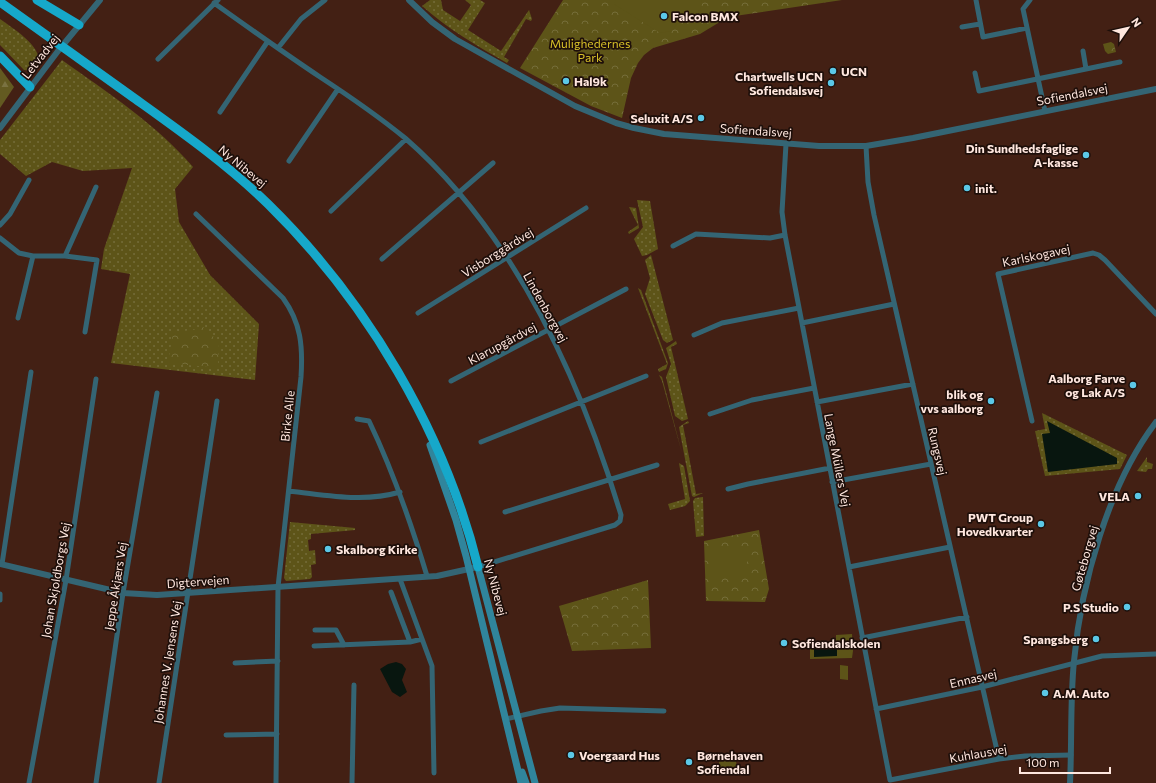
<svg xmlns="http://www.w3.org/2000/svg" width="1156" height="783" font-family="Commissioner,sans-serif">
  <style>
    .grass { fill: url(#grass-dots) }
    .forest { fill: url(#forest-firs) }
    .park { fill: url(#park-crowns) }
    .garden { fill: #5d5418 }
    .water { fill: #08160f }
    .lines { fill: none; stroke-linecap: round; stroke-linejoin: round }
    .minor { stroke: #346574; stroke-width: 5 }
    .tertiary { stroke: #346574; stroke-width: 6 }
    .secondary { stroke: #30859c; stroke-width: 7 }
    .trunk { stroke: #16a8ca; stroke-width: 9 }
    .poi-dot { fill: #5bc8e7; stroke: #1e0f0a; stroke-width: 1.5 }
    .labels { text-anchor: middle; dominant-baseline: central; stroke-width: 3.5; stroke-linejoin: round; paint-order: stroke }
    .poi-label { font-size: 12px; font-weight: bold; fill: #ffe7df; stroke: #1e0f0a; text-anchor: start }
    .park-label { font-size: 12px; fill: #d8c128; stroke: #1e0f0a }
    .street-label { font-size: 12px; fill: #ffe7df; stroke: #1e0f0a }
  </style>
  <defs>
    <pattern id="grass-dots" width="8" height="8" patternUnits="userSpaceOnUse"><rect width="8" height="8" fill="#5d5418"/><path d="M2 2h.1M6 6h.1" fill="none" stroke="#756d39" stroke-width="1.8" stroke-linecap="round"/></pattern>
    <pattern id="forest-firs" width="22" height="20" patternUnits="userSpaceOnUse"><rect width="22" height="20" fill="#635a21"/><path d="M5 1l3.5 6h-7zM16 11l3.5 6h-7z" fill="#7a7241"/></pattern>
    <pattern id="park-crowns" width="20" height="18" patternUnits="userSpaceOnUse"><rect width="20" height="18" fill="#5d5418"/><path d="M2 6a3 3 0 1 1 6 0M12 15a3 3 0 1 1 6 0" fill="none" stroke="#756d39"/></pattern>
  </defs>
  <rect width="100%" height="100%" fill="#432014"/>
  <path class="grass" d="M430,0H441L443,10L460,21L471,5L465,0H480L485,3L468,30L501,51L529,10L532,19L531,21L526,19L504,57L509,60L507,63C477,46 448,29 422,6Z
    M0,19C12,28 46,48 37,65C35,71 30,71 24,70L0,45Z
    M62,60C108,93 156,124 193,167L175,189L179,222L210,275L259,324L255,380L111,363L130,274L101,269L104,249L132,168L83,171L52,162L26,176L0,154V140Z
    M637,200L650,201L658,249L647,255L642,256L634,239L643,227Z
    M629,207L636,208L639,228L629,234L628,232L638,225Z
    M651,255L673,340L667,343L663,340L645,294L650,278L645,260Z
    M638,288L641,290L668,363L666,369L659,372L658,369L667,364Z
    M676,341L677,344L671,347L688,419L682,421L675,416L666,377L671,364L666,348Z
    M659,375L662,377L682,453L662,381Z
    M1042,413L1127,455L1120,469L1045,476L1035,431L1045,429Z
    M688,421L689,423L683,425L696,494L703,493L694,497L692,496L679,427Z
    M1147,457V462L1153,464L1152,469H1148L1146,472L1137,471Z
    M679,463L684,466L690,501L685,506L670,510L668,504L685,499Z
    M703,497L704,536L696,537L693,501L695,498Z
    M290,522L355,528V530L311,534V539L308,540L309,551L315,550L316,564L311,565L312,577L310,579L286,581L284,578Z"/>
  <path class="forest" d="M0,68L14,87L0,108Z"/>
  <path class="park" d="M563,0H842L728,17L700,34L653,48L644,55L638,63L631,78L622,118L591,106L520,68Z
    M1111,42L1114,44L1116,52L1108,54L1105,51L1103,44Z
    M203,327L219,342L218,368L168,363L173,332L193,330Z
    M759,530L769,589L765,602L706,601L704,541Z
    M648,580L651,648L572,651L559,606Z"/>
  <path class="garden" d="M616,0H702C702,18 688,15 677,24C675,26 674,29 671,31L660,33L614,4Z
    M709,551H747V576H709Z
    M852,634L853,651L852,658L810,659V642H836V635Z
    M840,665L848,666V680L840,679Z
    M719,760H736L737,771L719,772Z"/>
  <path class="water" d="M1047,421L1117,458V464L1048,472L1042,434L1050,433Z
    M814,645H837V656L814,657Z
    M396,662L402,664L406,669L402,680L407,692L400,697L392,692L380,669L388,664Z"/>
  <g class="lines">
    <path class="minor" d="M976,0L983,37L1027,28
      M1030,0L1023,9L1045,111
      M214,3C249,28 284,53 320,77C349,96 378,116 405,138C514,233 580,379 621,515L620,521L615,525L478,567
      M962,27L980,24
      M278,48L301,19L325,0
      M1083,51L1086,69
      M158,59L218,0
      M975,73L979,91L1120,62
      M220,112L268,41
      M786,144L782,212L785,235L890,780L999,759L1025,756L1071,755
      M866,146L868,182L874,215L999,759
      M289,161L338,89
      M331,211L406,139
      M196,214L283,298C301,323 303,346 301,377L278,587L276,783
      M0,225L10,214L29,180
      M0,238L19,253L33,256H65L97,260L85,332
      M673,246L696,234L770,238L785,235
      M65,256L96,187
      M382,259L493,163
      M418,313L586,208
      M18,318L33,256
      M802,323L894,304
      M694,335L722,323L799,308
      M451,381L626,289
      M817,402L913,384
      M710,414L752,400L814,388
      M357,419L369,421C393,471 411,523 427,576
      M1032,421L998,274L1093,253L1099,255L1105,260L1156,314
      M481,442L646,376
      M832,482L931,464
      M728,489L748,484L830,468
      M289,491C327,495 363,503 400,492
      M505,512L657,465
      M2,564L31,372
      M849,567L950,547
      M400,579L432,666L434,773
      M391,592L410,642
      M0,594V600
      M315,630H336L344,645
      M862,638L967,617
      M314,646L410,642L422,639
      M235,663L278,661
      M876,709L982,687L1102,656L1156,654
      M506,719L541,711L560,708L664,711
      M226,735L277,734
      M29,783L66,580L96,379
      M96,783L123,593L157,393
      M159,783L217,401
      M352,783L354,685"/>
    <path class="tertiary" d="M409,0L432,22L455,39L575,106L616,123L634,128L664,134L819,146H866L913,138L1156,89
      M0,128L58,51L100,0
      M0,564L123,593L157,595L437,576L478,567
      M1070,783C1072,743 1070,701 1074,661C1081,584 1108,485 1156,422"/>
    <path class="secondary" d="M430,445L456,520L466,556L521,783
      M478,567L535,783
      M522,772L526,783"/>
    <path class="trunk" d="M37,0L79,25
      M0,2C45,34 89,66 134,98C180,131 227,164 268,204C367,301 445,433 478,567
      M0,56L30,87"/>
  </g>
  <g class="poi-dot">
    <circle cx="664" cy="16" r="4"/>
    <circle cx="833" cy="71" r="4"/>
    <circle cx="566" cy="81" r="4"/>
    <circle cx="831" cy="83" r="4"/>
    <circle cx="701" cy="118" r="4"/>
    <circle cx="1086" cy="155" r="4"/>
    <circle cx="967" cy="188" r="4"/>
    <circle cx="1133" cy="385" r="4"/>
    <circle cx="991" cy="401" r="4"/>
    <circle cx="1138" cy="496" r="4"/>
    <circle cx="1041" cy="524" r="4"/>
    <circle cx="328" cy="549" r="4"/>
    <circle cx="1127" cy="607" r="4"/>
    <circle cx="1096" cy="639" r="4"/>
    <circle cx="784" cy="643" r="4"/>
    <circle cx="1045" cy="693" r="4"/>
    <circle cx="571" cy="755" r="4"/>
    <circle cx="689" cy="762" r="4"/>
  </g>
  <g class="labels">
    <g class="poi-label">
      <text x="672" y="16">Falcon BMX</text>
      <text x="841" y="71">UCN</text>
      <text x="823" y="76" text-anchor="end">Chartwells UCN<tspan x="823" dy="14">Sofiendalsvej</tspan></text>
      <text x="574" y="81">Hal9k</text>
      <text x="693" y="118" text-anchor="end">Seluxit A/S</text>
      <text x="1078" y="148" text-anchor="end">Din Sundhedsfaglige<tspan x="1078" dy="14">A-kasse</tspan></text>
      <text x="975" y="188">init.</text>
      <text x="1125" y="378" text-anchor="end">Aalborg Farve<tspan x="1125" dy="14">og Lak A/S</tspan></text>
      <text x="983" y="394" text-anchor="end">blik og<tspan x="983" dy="14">vvs aalborg</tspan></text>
      <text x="1130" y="496" text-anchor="end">VELA</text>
      <text x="1033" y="517" text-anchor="end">PWT Group<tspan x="1033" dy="14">Hovedkvarter</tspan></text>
      <text x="336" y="549">Skalborg Kirke</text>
      <text x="1119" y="607" text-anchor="end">P.S Studio</text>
      <text x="1088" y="639" text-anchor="end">Spangsberg</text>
      <text x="792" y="643">Sofiendalskolen</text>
      <text x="1053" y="693">A.M. Auto</text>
      <text x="579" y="755">Voergaard Hus</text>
      <text x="697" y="755">Børnehaven<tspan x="697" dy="14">Sofiendal</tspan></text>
    </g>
    <g class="park-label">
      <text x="590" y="43">Mulighedernes<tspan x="590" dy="14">Park</tspan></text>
    </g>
    <g class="street-label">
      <text transform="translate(40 56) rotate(-52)">Letvadvej</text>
      <text transform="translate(1072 94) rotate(-11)">Sofiendalsvej</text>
      <text transform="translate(756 130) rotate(4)">Sofiendalsvej</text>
      <text transform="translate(243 166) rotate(40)">Ny Nibevej</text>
      <text transform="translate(497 252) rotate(-32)">Visborggårdvej</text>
      <text transform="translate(1036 255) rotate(-12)">Karlskogavej</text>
      <text transform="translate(546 307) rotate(61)">Lindenborgvej</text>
      <text transform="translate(502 343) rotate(-28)">Klarupgårdvej</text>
      <text transform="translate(287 416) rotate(-84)">Birke Alle</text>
      <text transform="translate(938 451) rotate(77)">Rungsvej</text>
      <text transform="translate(838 460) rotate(79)">Lange Müllers Vej</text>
      <text transform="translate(1084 558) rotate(-74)">Gøteborgvej</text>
      <text transform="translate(55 580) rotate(-80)">Johan Skjoldborgs Vej</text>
      <text transform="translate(198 581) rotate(-4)">Digtervejen</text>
      <text transform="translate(115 586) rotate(-81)">Jeppe Åkjærs Vej</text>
      <text transform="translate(496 587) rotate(75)">Ny Nibevej</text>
      <text transform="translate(167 662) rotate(-81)">Johannes V. Jensens Vej</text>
      <text transform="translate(973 678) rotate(-13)">Ennasvej</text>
      <text transform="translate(978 753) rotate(-10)">Kuhlausvej</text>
    </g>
  </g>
  <g transform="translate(1128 28) rotate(56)" stroke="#1e0f0a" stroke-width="3" paint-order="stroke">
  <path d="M0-3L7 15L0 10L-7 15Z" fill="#ffe7df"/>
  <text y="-6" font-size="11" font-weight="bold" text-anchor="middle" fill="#ffe7df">N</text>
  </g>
  <path d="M1020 767v6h90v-6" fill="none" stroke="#ffe7df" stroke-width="2"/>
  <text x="1026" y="767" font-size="12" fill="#ffe7df" stroke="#1e0f0a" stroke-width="3" paint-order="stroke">100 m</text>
</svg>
